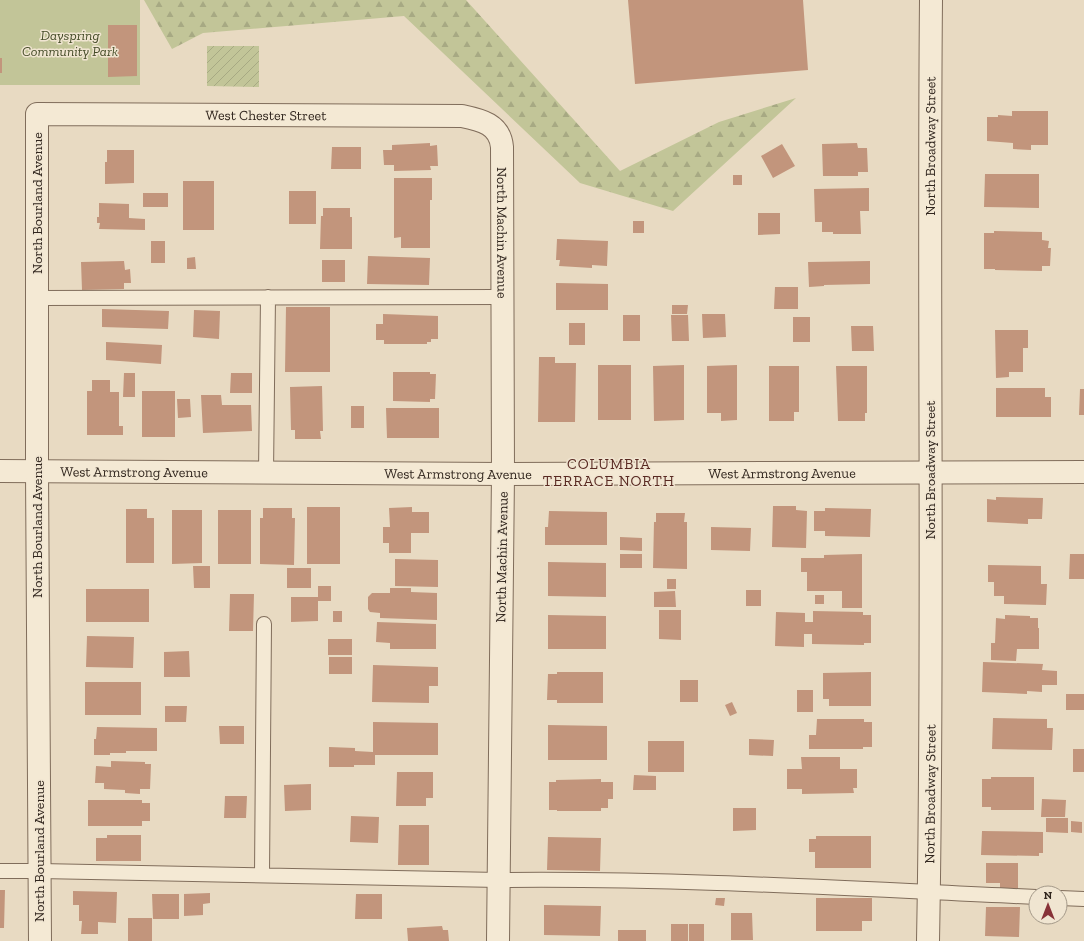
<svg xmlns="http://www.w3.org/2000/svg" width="1084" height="941" font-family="'Zilla Slab',serif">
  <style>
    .forest { fill: url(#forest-firs) }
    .park { fill: #c2c598 }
    .garden { fill: url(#garden-furrows) }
    .building { fill: #c2957c }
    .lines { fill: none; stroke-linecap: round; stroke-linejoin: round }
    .service-casing { stroke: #806d5b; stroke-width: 16 }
    .minor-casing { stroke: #806d5b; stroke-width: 24 }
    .service { stroke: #f4e9d4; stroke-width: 14 }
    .minor { stroke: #f4e9d4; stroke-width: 22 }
    .labels { text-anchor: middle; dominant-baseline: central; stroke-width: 3; stroke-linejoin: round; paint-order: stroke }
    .park-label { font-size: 14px; font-style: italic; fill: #444b27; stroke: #f0e5d1 }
    .street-label { font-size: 14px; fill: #31261e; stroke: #f0e5d1 }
    .neighbourhood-label { font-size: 15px; letter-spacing: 1px; fill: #592a22; stroke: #f0e5d1 }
  </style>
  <defs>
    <pattern id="forest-firs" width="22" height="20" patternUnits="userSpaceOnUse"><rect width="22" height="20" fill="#c2c598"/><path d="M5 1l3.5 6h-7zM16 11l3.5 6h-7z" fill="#a7a983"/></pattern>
    <pattern id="garden-furrows" width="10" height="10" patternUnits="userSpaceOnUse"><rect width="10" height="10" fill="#c2c598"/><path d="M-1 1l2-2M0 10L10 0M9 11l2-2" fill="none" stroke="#a7a983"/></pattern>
  </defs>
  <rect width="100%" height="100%" fill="#e8dac2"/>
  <path class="forest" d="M144,0H466L620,171L719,122L796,98L673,211L580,183L404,16L203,33L172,49Z"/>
  <path class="park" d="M0,0H140V85H0Z"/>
  <path class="garden" d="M207,46H259V87L207,86Z"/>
  <path class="building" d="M628,0H803L808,70L635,84Z
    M108,25H137V76L108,77Z
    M0,58H2V73H0Z
    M1012,111H1048V145H1031V150L1013,149V143L987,141V117H998V115L1012,116Z
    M430,143V146L437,145L438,166H430L431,170L394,171V165H384L383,150H392V145Z
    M857,143L858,148H867L868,172H858V176H823L822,144Z
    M782,144L795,166L773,178L761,156Z
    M332,147H361V169H331Z
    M107,150H134V183L105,184V162H107Z
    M985,174H1039V208L984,207Z
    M733,175H742V185H733Z
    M394,178H432V200H430V248H401V237L394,238Z
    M183,181H214V230H183Z
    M869,188V211H860L861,234H833V232H822V222H815L814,189Z
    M289,191H316V224H289Z
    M143,193H168V207H143Z
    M99,203L129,204V218L145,219V230L99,229L100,223H97V217H99Z
    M323,208H350V217H352V249H320L321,216H323Z
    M758,213H780V234L758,235Z
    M633,221H644V233H633Z
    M994,231L1042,232V240L1049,241L1048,248H1051L1050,266H1042V271L995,270V269H984V233H994Z
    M557,239L608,241L607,266L592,265V268L559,266L560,260H556Z
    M151,241H165V263H151Z
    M368,256L430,258L429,285L367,284Z
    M195,257L196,269H187V258Z
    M322,260H345V282H322Z
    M124,261L125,270L130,269L131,283H124V289L82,290L81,262Z
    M870,261V284L824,285V286L809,287L808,262Z
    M556,283L608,284V310H556Z
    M775,287H798V309H774Z
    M672,305H688L687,314H672Z
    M286,307H330V372H285Z
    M102,309L169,311L168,329L102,327Z
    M194,310L220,311L219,339L193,337Z
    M383,314L438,316V339H431V342H427V344H384V340H376V324H383Z
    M702,314H725L726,337L703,338Z
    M623,315H640V341H623Z
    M671,315H688L689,341H672Z
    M793,317H810V342H793Z
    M569,323H585V345H569Z
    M851,326H873L874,351H852Z
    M995,330H1028V348H1023V372H1009V377L996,378Z
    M106,342L162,345L161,364L106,360Z
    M539,357H555V363H576L575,422H538Z
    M598,365H631V420H598Z
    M684,365V420L654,421L653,366Z
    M737,365V420L721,421V413H707V366Z
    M769,366H799V412H794V421H769Z
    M836,366H867V413H865V421H838Z
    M393,372H430V374H436L435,399H430V402L393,401Z
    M124,373H135V397H123Z
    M231,373H252V393H230Z
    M92,380H110V392H119V426H123V435H87V391H92Z
    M322,386L323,431H320L321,439H295V430H291L290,387Z
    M996,388H1045V397H1051V417H996Z
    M1080,389H1084V415H1079Z
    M142,391H175V437H142Z
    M201,395H221L222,405H251L252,431L203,433Z
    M177,399H190L191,417L178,418Z
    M351,406H364V428H351Z
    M386,408H439V438H387Z
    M996,497L1043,498L1042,519H1028V524L987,522V499L996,500Z
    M773,506H796V510L807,511L806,548L772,547Z
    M307,507H340V564H307Z
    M412,507V512H429V533H411V553H389V543H383V527H390L389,508Z
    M263,508H292V518H295L294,565L260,564V518H263Z
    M825,508L871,509L870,537L825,536V531H814V511H825Z
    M126,509H147V518H154V563H126Z
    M172,510H202V563L172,564Z
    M218,510H251V564H218Z
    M549,511L607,512V545H545V527H548Z
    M656,513H685L684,522H687V569L653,568L654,522H656Z
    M711,527L751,528L750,551L711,550Z
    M620,537L642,538V551L620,550Z
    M620,554H642V568H620Z
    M862,554V608H842V591H807V572H801V558H824V555Z
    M1070,554H1084V579H1069Z
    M395,559L438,560V587L395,586Z
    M548,562L606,563V597L548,596Z
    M988,565L1041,566V584H1047L1046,605L1004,604V596H994V582H988Z
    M193,566H210V588H194Z
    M287,568H311V588H287Z
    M667,579H676V589H667Z
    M318,586H331V601H318V621L291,622V597H318Z
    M390,588H411V592L437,593V620L380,618V613L370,612L368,609V597L372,593H390Z
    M86,589H149V622H86Z
    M746,590H761V606H746Z
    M675,591L676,607H654V592Z
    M230,594H254L253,631H229Z
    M815,595H824V604H815Z
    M659,610H681V640L659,639Z
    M333,611H342V622H333Z
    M813,611L863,612V615H871V643H864V645L812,644V634H804V647L775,646L776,612L805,613V622H813Z
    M548,615L606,616V649H548Z
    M1005,615L1030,616V618H1038V628H1039V649H1017L1016,661L991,660V643H995L996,618L1005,619Z
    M377,622L436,624V649H390V643L376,642Z
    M87,636L134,637L133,668L86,667Z
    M328,639H352V655H328Z
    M189,651L190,677H164V652Z
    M329,657H352V674H329Z
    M983,662L1043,664L1042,670L1057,671V685H1042V692L1027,691V694L982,692Z
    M373,665L438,667V686H429V703L372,702Z
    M557,672H603V703H557V700H547L548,674H557Z
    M871,672V706H829V699H823V673Z
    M680,680H698V702H680Z
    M85,682H141V715H85Z
    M797,690H813V712H797Z
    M1066,694H1084V710H1066Z
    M732,702L737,713L730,716L725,705Z
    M165,706H187L186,722H165Z
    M993,718L1047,719V728H1053L1052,750L992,749Z
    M817,719H864V722H872V747H863V749H809V735H816Z
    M373,722L438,723V755H375V765H354V767H329V747L355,748V751L373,752Z
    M548,725L607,726V760H548Z
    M219,726H244V744H220Z
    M97,727L157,728V751H126V753H110V755H94V739H96Z
    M749,739L774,740L773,756L749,755Z
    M648,741H684V772H648Z
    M1073,749H1084V772H1073Z
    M801,757H840V769H857V788H853L854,793L802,794V789H787V769H802Z
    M111,761L145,762V764H151L150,789H140V794L125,793V790L104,789V783H95L96,766L111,767Z
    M397,772H433V798H426V806H396Z
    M634,775L656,776V790H633Z
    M991,777H1034V810H991V807H982V779H991Z
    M601,779V782H613V799H608V808H601V811H557V810H549V782H556V780Z
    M311,784V810L285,811L284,785Z
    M225,796H247L246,818H224Z
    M1042,799L1066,800L1065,817H1041Z
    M88,800H142V803H150V821H142V826H88Z
    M733,808H756V830L733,831Z
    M351,816L379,817L378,843L350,842Z
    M1046,818H1068V833L1046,832Z
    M1071,821L1082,822V833L1071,832Z
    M399,825H429V865H398Z
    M982,831L1043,832V853H1039V856L981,855Z
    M107,835H141V861H96V838H107Z
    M816,836H871V868H815V852H809V839H816Z
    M548,837L601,838L600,871L547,870Z
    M986,863H1018V890H1000V883H986Z
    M0,890H5L4,928H0Z
    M73,891L117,892L116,923L98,922V934H81L82,921H79V905H73Z
    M210,893V903L203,904V915L184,916V894Z
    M152,894H179V919H153Z
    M356,894H382V919H355Z
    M716,898H725L724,906L715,905Z
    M816,898H872V921H862V931H816Z
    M544,905L601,906L600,936L544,935Z
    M986,907H1020L1019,937L985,936Z
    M731,913H752L753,940H731Z
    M128,918H152V941H128Z
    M671,924H688V941H671Z
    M689,924H704V941H689Z
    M442,926L443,930H448L449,941H408L407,928Z
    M618,930H646V941H618Z"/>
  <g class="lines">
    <defs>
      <path id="service" d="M37,298L502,297
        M266,473L268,297
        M0,871H40L499,880C678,878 857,889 1036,897
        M262,875L264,624
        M1060,898L1084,899"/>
      <g id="minor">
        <path id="s1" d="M0,471L503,474L1084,472"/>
        <path id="s2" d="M40,941L37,471V114L462,116C481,120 500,124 502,147L503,474L498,941"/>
        <path id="s3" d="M928,941C934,627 928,314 931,0"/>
      </g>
    </defs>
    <use href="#service" class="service-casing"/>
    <use href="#minor" class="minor-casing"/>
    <use href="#service" class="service"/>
    <use href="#minor" class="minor"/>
  </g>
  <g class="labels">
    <g class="park-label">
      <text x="70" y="35">Dayspring<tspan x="70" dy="16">Community Park</tspan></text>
    </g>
    <g class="street-label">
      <text stroke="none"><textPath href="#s2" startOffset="1056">West Chester Street</textPath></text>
      <text stroke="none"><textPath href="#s3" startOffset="795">North Broadway Street</textPath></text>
      <text transform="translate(37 203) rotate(-90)">North Bourland Avenue</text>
      <text stroke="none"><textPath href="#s2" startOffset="1393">North Machin Avenue</textPath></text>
      <text transform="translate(930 470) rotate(-90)">North Broadway Street</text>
      <text stroke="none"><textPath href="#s1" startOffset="134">West Armstrong Avenue</textPath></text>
      <text stroke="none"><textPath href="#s1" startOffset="782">West Armstrong Avenue</textPath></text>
      <text stroke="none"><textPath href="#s1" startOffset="458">West Armstrong Avenue</textPath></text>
      <text transform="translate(37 527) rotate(-90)">North Bourland Avenue</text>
      <text transform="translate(502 557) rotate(-89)">North Machin Avenue</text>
      <text stroke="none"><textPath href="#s3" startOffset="147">North Broadway Street</textPath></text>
      <text transform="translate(39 851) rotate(-90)">North Bourland Avenue</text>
    </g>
    <g class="neighbourhood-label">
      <text x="609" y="464">COLUMBIA<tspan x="609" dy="17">TERRACE NORTH</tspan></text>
    </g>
  </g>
  <g transform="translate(1048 905)"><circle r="19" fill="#f0e5d1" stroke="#a49989"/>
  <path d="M0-3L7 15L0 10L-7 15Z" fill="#883238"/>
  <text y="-6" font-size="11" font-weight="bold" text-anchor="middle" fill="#31261e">N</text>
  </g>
</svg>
